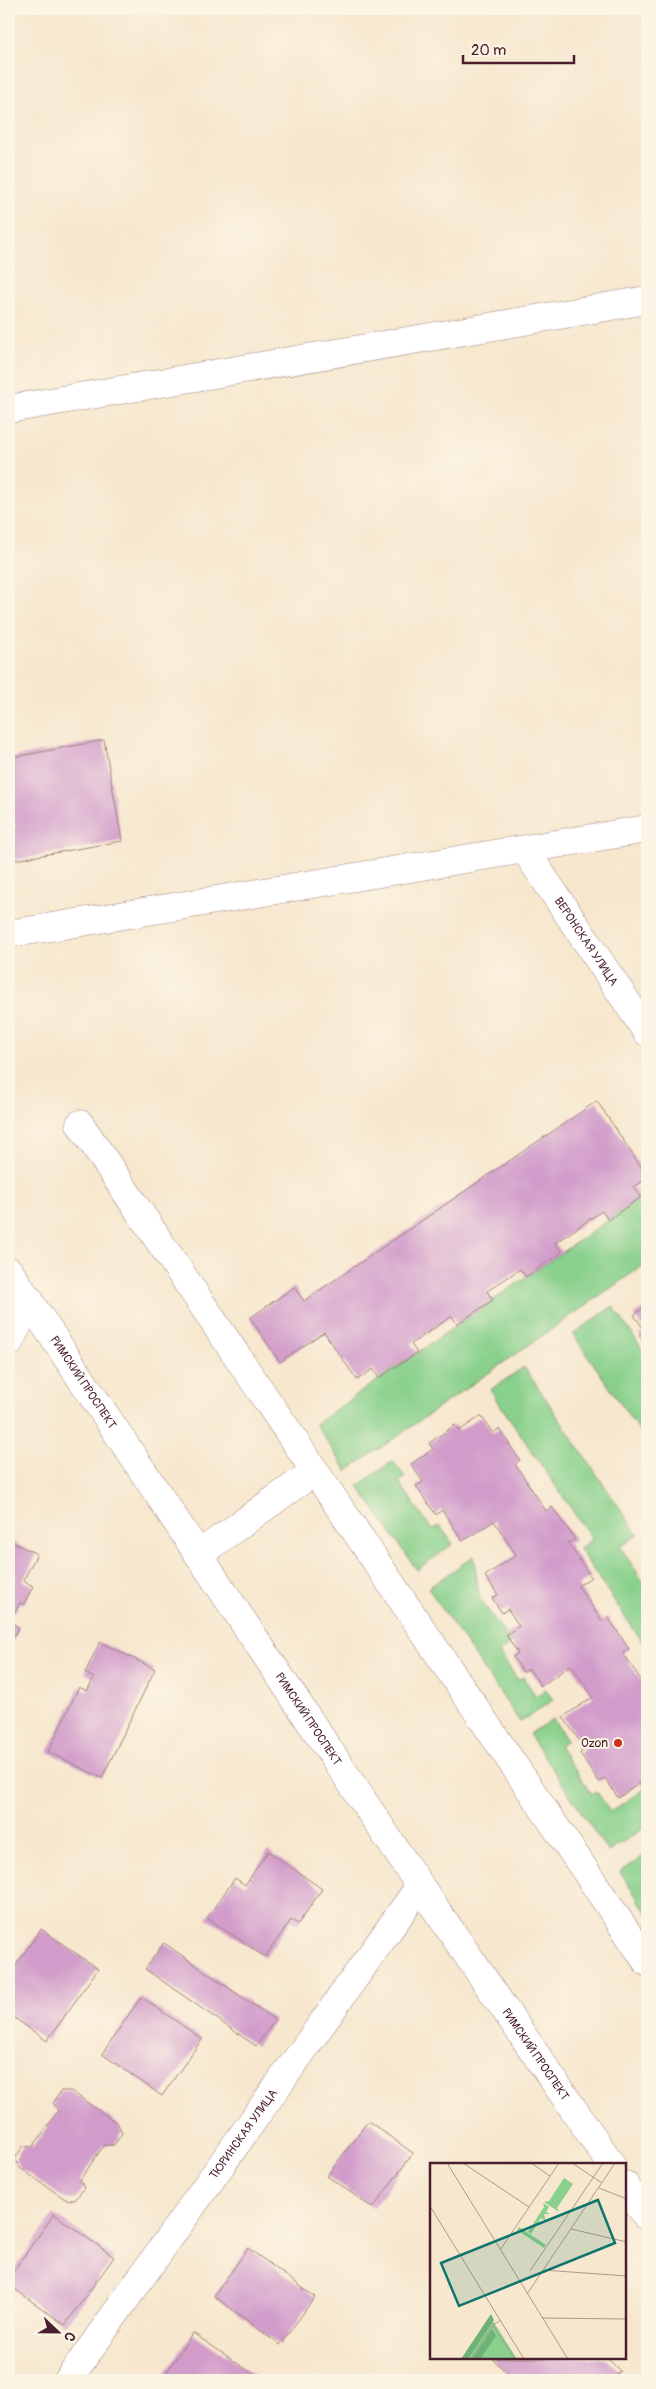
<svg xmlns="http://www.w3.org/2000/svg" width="656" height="2389" font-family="Pangolin,sans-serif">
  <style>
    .green { fill: #88d08b; stroke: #69785b }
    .building { fill: #d19cca }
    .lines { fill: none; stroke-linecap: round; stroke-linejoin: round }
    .minor-casing { stroke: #a0837c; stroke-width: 29 }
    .minor { stroke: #fff; stroke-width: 28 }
    .poi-dot { fill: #c8321e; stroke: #fcf5e5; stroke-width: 2 }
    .labels { text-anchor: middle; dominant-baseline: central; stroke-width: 4; stroke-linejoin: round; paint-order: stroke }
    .street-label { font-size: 12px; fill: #4a1f2b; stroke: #fcf5e5 }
    .poi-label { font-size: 12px; fill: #4a1f2b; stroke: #fcf5e5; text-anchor: end }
    .inset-road { fill: none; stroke: #b2978d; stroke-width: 1 }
    .view { fill: #0f766e; fill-opacity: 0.15; stroke: #0f766e; stroke-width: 2.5 }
    .inset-edge { fill: none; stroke: #4a1f2b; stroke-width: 2.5 }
  </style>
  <rect width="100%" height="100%" fill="#fcf5e5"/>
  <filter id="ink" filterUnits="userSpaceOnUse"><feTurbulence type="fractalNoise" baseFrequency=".02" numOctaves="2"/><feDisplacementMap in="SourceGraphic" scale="10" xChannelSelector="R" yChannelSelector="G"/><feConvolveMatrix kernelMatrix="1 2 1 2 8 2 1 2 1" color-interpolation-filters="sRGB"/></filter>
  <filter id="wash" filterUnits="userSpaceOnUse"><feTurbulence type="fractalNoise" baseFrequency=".0096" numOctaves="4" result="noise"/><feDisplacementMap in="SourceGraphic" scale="20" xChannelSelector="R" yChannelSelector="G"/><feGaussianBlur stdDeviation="1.12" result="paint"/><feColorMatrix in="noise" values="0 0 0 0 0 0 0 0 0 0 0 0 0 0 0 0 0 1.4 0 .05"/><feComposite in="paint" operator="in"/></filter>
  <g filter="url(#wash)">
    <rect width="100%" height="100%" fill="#f7e7ce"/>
    <path class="green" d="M647,1193V1263L347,1471L315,1424Z
      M613,1306L647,1356V1442L573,1334Z
      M524,1367L638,1535L620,1547L647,1587V1649L579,1549L592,1539L490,1390Z
      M393,1461L405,1477L399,1482L432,1530L440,1526L453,1544L417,1570L358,1486Z
      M474,1556L479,1597L511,1643L499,1652L518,1680L523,1677L536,1696L546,1689L553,1700L520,1722L428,1588Z
      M553,1719L567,1740L559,1746L592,1795L597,1792L610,1812L647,1787V1826L608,1852L529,1734Z
      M647,1854V1913L620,1872Z"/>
    <g id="blocks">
      <path class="building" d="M104,740L122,841L9,861V828L16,827L9,816V758Z
        M597,1101L647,1176V1178L634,1187L641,1197L608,1220L602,1211L555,1243L562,1252L526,1277L520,1269L487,1291L493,1300L457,1324L452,1316L411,1344L417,1353L379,1378L373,1369L357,1380L324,1332L280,1362L250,1318L294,1287L304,1301Z
        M647,1305V1348L639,1335L645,1331L634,1315Z
        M481,1416L493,1433L499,1429L520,1460L515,1464L546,1511L552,1507L575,1539L568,1543L591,1577L578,1586L602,1621L608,1617L629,1649L623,1653L647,1689V1786L644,1788L640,1783L618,1798L605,1778L599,1782L580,1753L585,1749L563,1717L593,1697L571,1665L541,1686L529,1669L523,1672L513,1657L518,1653L506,1635L519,1626L508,1609L502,1613L492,1598L498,1595L485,1576L516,1555L494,1521L463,1541L442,1510L436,1515L416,1486L423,1482L411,1464L433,1449L429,1443L455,1425L459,1431Z
        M10,1541L37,1554L23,1581L33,1586L24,1604L20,1603L15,1612L9,1609Z
        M9,1622L19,1627L9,1647Z
        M100,1642L155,1669L102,1778L48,1752L79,1687L87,1691L94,1678L85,1673Z
        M268,1851L322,1889L298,1924L291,1920L265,1957L207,1918L235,1878L245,1885Z
        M41,1929L98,1969L47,2041L9,2014V1975Z
        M164,1943L275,2020L256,2046L145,1969Z
        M141,1997L202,2039L162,2096L102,2054Z
        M61,2091H71L118,2124L122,2133L114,2145H104L80,2180L84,2188L75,2200L65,2199L20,2168L15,2159L23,2146L33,2147L58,2111L53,2103Z
        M368,2121L413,2153L373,2208L327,2176Z
        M54,2214L114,2257L65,2325L9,2285V2277Z
        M248,2248L315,2297L280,2345L214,2296Z
        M193,2333L262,2380H161Z
        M492,2358H607L620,2371L611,2380H514Z"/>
    </g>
  </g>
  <g filter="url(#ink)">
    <use href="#blocks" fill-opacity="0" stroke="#a0837c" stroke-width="1"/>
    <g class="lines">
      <defs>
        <g id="minor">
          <path d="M9,409L647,300"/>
          <path id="s1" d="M525,850L647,1032"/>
          <path d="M9,934L647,829"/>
          <path d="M80,1124L647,1962"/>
          <path id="s2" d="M9,1271L420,1886L611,2164"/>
          <path d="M9,1343L30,1300"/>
          <path d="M199,1554L315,1471"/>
          <path d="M625,2185L647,2217"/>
          <path id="s3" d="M68,2380L420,1886"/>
        </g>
      </defs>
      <use href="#minor" class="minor-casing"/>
      <use href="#minor" class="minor"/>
    </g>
  </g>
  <circle class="poi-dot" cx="618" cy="1743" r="5"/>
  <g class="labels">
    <g class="street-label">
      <text stroke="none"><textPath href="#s1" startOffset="110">ВЕРОНСКАЯ УЛИЦА</textPath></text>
      <text stroke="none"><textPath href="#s2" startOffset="134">РИМСКИЙ ПРОСПЕКТ</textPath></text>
      <text stroke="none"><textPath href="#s2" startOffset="539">РИМСКИЙ ПРОСПЕКТ</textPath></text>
      <text stroke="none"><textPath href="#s2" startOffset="944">РИМСКИЙ ПРОСПЕКТ</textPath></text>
      <text stroke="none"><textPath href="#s3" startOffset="302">ТЮРИНСКАЯ УЛИЦА</textPath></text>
    </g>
    <g class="poi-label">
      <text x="608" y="1743">Ozon</text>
    </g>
  </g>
  <g transform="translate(430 2163)">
    <rect width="196" height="196" fill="#f7e7ce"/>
    <path d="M134,15L143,21L127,45L129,49L114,39L119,38ZM113,40L119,44L116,49L120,51H114L116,58L111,55L101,71L98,69L114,44ZM89,64L116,82L114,85L87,67ZM61,155L87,196H37Z" fill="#88d08b"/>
    <path d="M61,151L64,157L38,196H31ZM62,166L66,173L50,196H42Z" fill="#6eb277"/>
    <path class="inset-road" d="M17,0L138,196M33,0L99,44M101,0L120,13M142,0L172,20M169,25L197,36M0,43L94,196M141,66L197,79M70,87L129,0M113,107L197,113M100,108L173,0M97,131L185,0M112,155L197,156M63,162L85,196M41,196L63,162L71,157"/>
    <path class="view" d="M168,37L185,80L29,143L11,100Z"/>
    <rect width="196" height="196" class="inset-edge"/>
  </g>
  <rect width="656" height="2389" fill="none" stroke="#fcf5e5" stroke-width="30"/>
  <g transform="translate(58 2332) rotate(112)" stroke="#fcf5e5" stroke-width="4" paint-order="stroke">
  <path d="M0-4L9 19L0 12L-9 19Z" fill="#4a1f2b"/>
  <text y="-8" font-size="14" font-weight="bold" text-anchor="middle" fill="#4a1f2b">С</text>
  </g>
  <path d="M463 55v8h111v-8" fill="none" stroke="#4a1f2b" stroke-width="2.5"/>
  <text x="471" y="55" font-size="15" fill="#4a1f2b" stroke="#fcf5e5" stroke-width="4" paint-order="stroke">20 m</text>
</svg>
